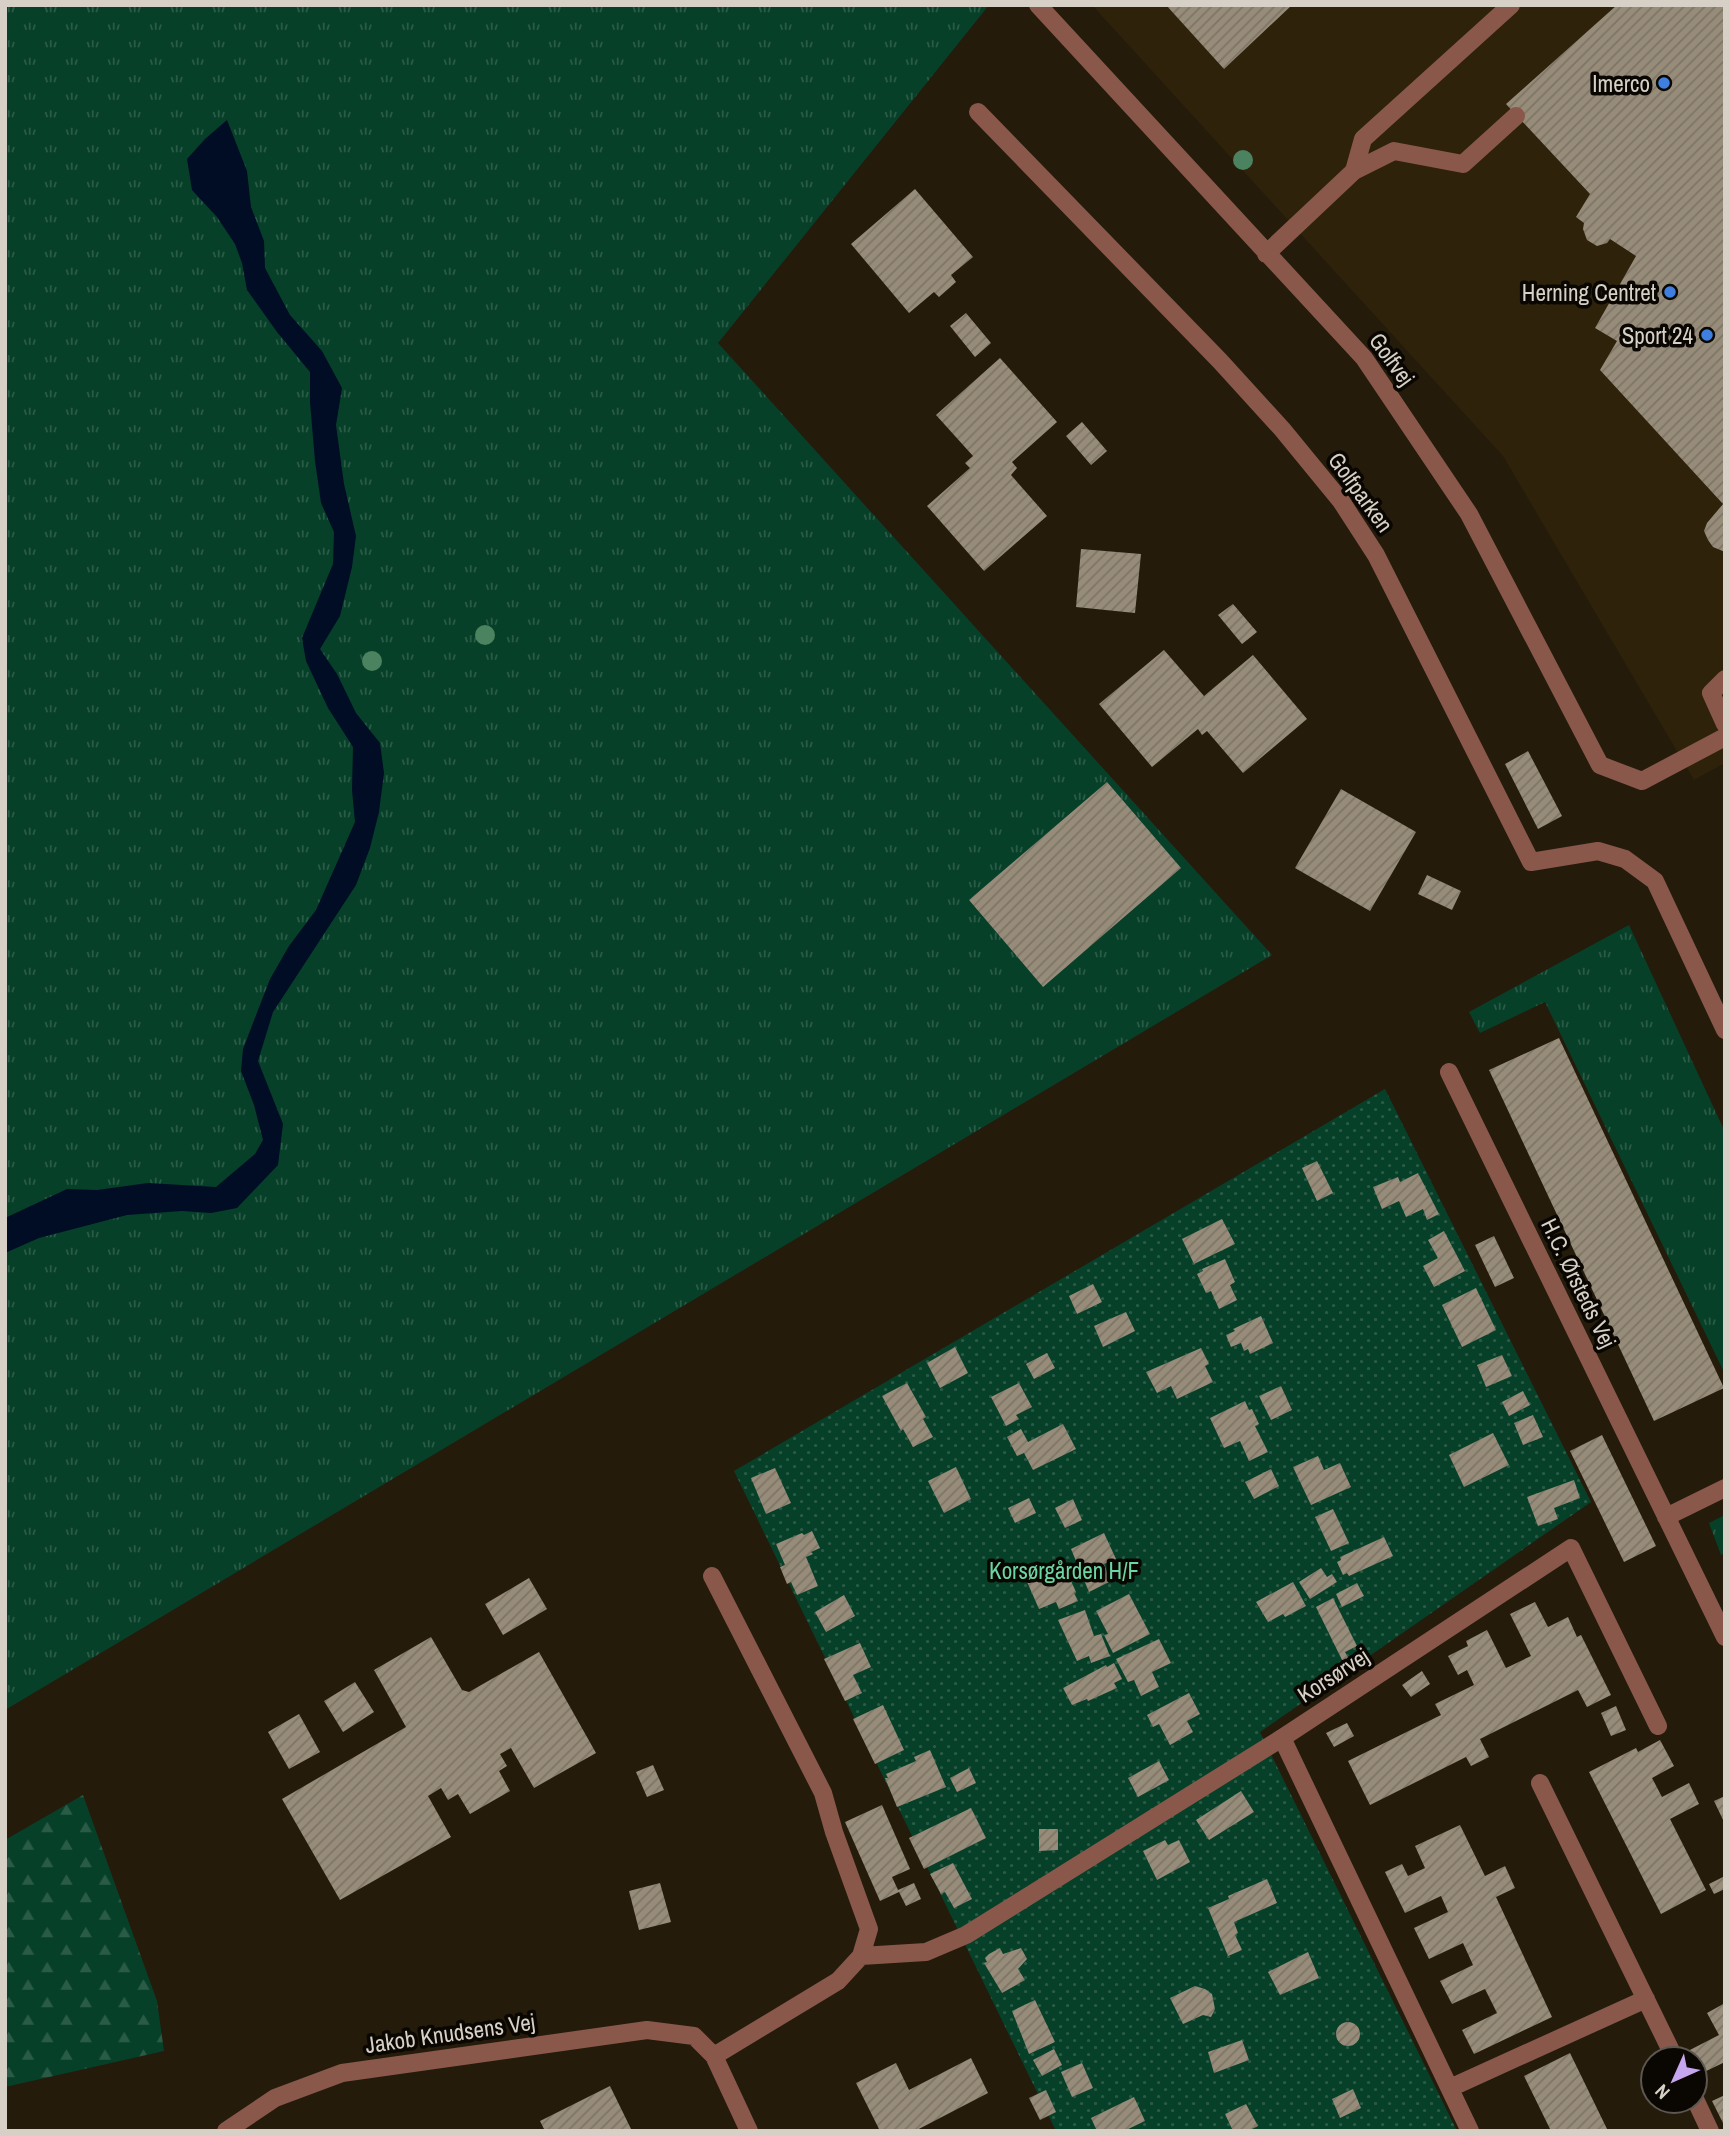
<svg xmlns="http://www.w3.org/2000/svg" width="1730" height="2136" font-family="'Archivo Narrow',sans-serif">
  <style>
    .built { fill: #2e220b }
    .grass { fill: url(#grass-tufts) }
    .forest { fill: url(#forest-firs) }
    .park { fill: url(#park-dots) }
    .water { fill: #000d25 }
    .building { fill: url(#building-hatch) }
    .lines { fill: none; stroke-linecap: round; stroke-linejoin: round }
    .minor { stroke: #8a584b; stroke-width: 18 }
    .tree { fill: #4b825f }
    .shop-dot { fill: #3f7fe0; stroke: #0a0602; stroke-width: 2.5 }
    .labels { text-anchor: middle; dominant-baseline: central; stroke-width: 7; stroke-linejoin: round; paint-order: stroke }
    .poi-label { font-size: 23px; fill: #d6d0c6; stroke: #0a0602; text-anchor: end }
    .street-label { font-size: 23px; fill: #d6d0c6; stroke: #0a0602 }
    .park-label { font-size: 23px; fill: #6bd7a3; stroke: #0a0602 }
  </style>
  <defs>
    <pattern id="grass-tufts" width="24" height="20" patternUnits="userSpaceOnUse" patternTransform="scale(1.75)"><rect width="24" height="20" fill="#074029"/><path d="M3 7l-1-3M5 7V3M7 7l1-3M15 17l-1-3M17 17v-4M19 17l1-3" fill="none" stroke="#2a5b47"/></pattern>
    <pattern id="forest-firs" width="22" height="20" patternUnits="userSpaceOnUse" patternTransform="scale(1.75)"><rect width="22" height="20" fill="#074029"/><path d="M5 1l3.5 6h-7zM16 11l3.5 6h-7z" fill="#2a5b47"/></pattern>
    <pattern id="park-dots" width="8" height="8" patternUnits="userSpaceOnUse" patternTransform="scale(1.75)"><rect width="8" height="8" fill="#074029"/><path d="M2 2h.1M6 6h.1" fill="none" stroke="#2a5b47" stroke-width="1.8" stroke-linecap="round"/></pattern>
    <pattern id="building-hatch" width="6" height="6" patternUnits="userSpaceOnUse" patternTransform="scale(1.75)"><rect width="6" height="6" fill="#978c79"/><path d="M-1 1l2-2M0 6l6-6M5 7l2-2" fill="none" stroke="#7d7566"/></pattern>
  </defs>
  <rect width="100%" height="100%" fill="#241b0b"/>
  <path class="built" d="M1092,5H1725V763L1694,780L1503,456Z"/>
  <path class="grass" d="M5,5H989L718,343L1272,955L5,1710Z
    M1629,925L1725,1132V1374L1545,1002L1480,1033L1469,1012Z
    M1725,1515V1553L1721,1555L1709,1523Z"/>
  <path class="forest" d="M83,1795L157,2001L164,2051L5,2087V1840Z"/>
  <path class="park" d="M1385,1089L1591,1502L1260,1732L1457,2131H1056L734,1471Z"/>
  <path class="water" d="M227,120L247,171L251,207L264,241L265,268L290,315L322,351L342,388L336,425L344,484L356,536L352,567L340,616L320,649L337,674L356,713L380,743L384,773L379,812L370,848L356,885L273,1012L258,1061L283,1124L278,1165L237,1208L211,1213L182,1211L127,1215L39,1238L5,1253V1218L67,1189L97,1190L148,1183L216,1187L255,1154L263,1140L254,1105L241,1071L243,1049L270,979L289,946L316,910L355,822L352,790L353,747L328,708L306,661L302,638L333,564L334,532L321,503L315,461L310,402V372L277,332L247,290L242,263L235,244L217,217L192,190L187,159L205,139Z"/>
  <path class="building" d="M1166,5H1292L1224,69Z
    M1617,5H1725V552L1713,547L1708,540L1704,531L1707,523L1723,504L1600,370L1617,341L1595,328L1636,256L1610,239L1607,243L1597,246L1587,240L1583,229L1584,223L1576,217L1590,194L1506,104Z
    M915,189L973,257L951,275L956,282L939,297L934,292L909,313L851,244Z
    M966,313L991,343L975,357L950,326Z
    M1000,358L1057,422L1012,462L1017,468L1011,475L1047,516L984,571L927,506L970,468L965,463L973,456L936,415Z
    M1082,422L1107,451L1091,465L1066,436Z
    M1081,549L1141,554L1135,613L1076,607Z
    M1233,604L1257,632L1242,644L1218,615Z
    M1164,650L1204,696L1253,655L1307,719L1243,773L1207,731L1202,735L1198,729L1152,767L1099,704Z
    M1528,751L1562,816L1538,829L1505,764Z
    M1107,782L1181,868L1043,987L969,900Z
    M1341,789L1416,832L1370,911L1295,868Z
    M1427,875L1461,891L1452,910L1418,894Z
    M1559,1038L1724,1388L1654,1421L1489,1070Z
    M1317,1161L1333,1193L1317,1201L1302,1168Z
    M1418,1173L1439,1214L1427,1220L1423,1209L1406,1217L1399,1201L1382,1209L1373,1187L1398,1177L1400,1182Z
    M1222,1219L1235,1244L1194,1264L1182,1239Z
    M1444,1231L1465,1271L1434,1287L1423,1266L1438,1258L1428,1240Z
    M1494,1236L1514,1278L1495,1287L1475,1245Z
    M1225,1259L1235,1282L1230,1285L1237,1300L1219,1309L1211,1291L1206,1293L1197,1274L1203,1271L1202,1269Z
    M1093,1284L1102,1302L1077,1314L1069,1296Z
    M1476,1288L1496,1330L1462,1347L1442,1305Z
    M1126,1312L1135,1331L1103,1347L1094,1326Z
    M1261,1316L1273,1343L1250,1354L1248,1349L1244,1351L1241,1343L1231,1347L1226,1335L1235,1331L1233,1329Z
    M955,1347L968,1373L940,1388L927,1363Z
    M1201,1348L1209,1364L1205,1366L1213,1382L1177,1399L1171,1386L1157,1393L1146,1372Z
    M1047,1353L1055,1368L1034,1379L1026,1364Z
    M1502,1355L1512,1376L1486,1387L1477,1365Z
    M907,1383L926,1417L923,1419L933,1437L913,1447L903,1429L901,1431L882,1396Z
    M1019,1383L1032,1407L1016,1415L1019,1419L1006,1426L991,1397Z
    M1281,1386L1292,1410L1271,1420L1259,1396Z
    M1523,1391L1530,1405L1509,1416L1502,1402Z
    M1245,1401L1249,1410L1252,1409L1259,1424L1255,1426L1268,1452L1249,1461L1240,1441L1224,1448L1210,1418Z
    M1533,1415L1543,1437L1523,1445L1514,1423Z
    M1063,1424L1076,1449L1033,1470L1024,1453L1017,1456L1007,1437L1021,1429L1028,1442Z
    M1493,1433L1509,1465L1464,1487L1449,1455Z
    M1602,1435L1656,1546L1624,1562L1570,1451Z
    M1318,1456L1324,1470L1340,1463L1351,1487L1311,1505L1293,1467Z
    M956,1467L971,1499L944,1513L928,1481Z
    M775,1468L791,1503L766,1514L751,1478Z
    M1271,1469L1279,1486L1254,1499L1245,1482Z
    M1574,1480L1580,1498L1554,1508L1558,1519L1538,1526L1527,1497Z
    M1029,1498L1036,1513L1015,1523L1008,1508Z
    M1073,1499L1082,1520L1065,1528L1055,1508Z
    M1333,1509L1349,1543L1331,1551L1315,1517Z
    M812,1531L820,1548L811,1552L813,1554L806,1557L818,1586L797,1595L791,1582L787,1584L780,1567L785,1565L776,1544L802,1533L804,1535Z
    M1104,1533L1116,1559L1104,1564L1111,1581L1089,1592L1071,1549Z
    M1384,1537L1393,1556L1349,1576L1347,1573L1343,1575L1337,1562L1341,1560L1340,1557Z
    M1061,1559L1076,1592L1074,1593L1078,1601L1059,1609L1056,1602L1039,1609L1024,1575Z
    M1321,1568L1327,1577L1332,1574L1337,1582L1310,1599L1299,1582Z
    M529,1578L547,1609L503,1635L485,1604Z
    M1293,1582L1306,1606L1285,1617L1283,1614L1268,1622L1256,1602Z
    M1357,1583L1364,1596L1342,1607L1336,1594Z
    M1129,1594L1150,1634L1113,1653L1104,1635L1108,1634L1096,1611Z
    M844,1595L855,1616L826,1632L815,1612Z
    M1333,1598L1357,1646L1345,1652L1349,1659L1343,1662L1316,1607Z
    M1535,1602L1548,1627L1568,1617L1577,1637L1581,1635L1611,1695L1587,1707L1578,1690L1480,1739L1489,1757L1471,1766L1466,1757L1370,1805L1348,1761L1441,1715L1435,1704L1474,1685L1467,1670L1458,1675L1448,1656L1468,1646L1466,1641L1487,1630L1506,1668L1531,1656L1510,1614Z
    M1085,1610L1094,1636L1101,1634L1110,1656L1091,1663L1089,1656L1077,1661L1058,1620Z
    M431,1637L462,1690L469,1692L539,1652L596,1753L534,1788L511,1748L500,1754L507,1766L499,1771L510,1791L470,1814L458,1794L448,1800L441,1788L428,1796L451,1837L340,1900L282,1799L406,1727L374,1670Z
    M1159,1639L1171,1663L1152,1672L1159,1687L1141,1696L1134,1680L1128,1682L1116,1659Z
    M860,1643L871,1667L853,1675L862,1693L845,1701L824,1659Z
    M1114,1663L1122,1679L1114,1683L1117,1688L1088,1701L1087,1699L1072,1705L1063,1688L1106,1665L1107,1667Z
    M1422,1671L1430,1684L1411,1697L1402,1685Z
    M355,1682L374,1712L343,1732L324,1701Z
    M1189,1693L1200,1714L1187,1721L1193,1732L1170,1745L1159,1724L1153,1727L1147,1715Z
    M883,1705L904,1750L875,1764L853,1719Z
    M1616,1706L1626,1730L1611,1736L1601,1713Z
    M299,1714L320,1752L289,1769L268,1732Z
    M1347,1723L1354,1736L1334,1747L1326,1733Z
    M1660,1740L1674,1766L1652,1778L1662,1797L1689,1783L1699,1804L1670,1819L1706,1890L1661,1914L1589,1772L1636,1748L1638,1752Z
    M930,1750L946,1787L897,1807L885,1778H888L886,1774L916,1761L914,1757Z
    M1159,1761L1169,1780L1138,1797L1128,1778Z
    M653,1765L664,1790L647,1797L636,1772Z
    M969,1768L976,1783L957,1792L950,1778Z
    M1241,1791L1254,1812L1209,1840L1196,1820Z
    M1725,1796V1824L1714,1801Z
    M882,1805L910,1869L892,1877L898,1890L914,1883L921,1899L906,1906L899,1892L880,1901L845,1822Z
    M971,1808L986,1838L924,1869L909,1838Z
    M1460,1825L1485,1876L1505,1866L1515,1888L1496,1897L1552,2017L1474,2054L1462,2030L1497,2013L1485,1989L1452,2004L1440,1981L1473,1965L1463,1943L1429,1959L1414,1928L1448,1912L1441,1896L1405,1913L1385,1872L1402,1864L1408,1876L1425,1868L1415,1846Z
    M1039,1829H1058V1850L1039,1851Z
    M1165,1840L1168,1845L1179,1840L1190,1862L1157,1880L1143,1851Z
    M953,1863L972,1899L954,1908L945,1892L941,1894L930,1874Z
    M1725,1876V1889L1714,1894L1709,1884Z
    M1267,1879L1277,1903L1234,1922L1238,1933L1235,1935L1242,1950L1228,1956L1208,1908L1229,1899L1228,1896Z
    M660,1883L671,1922L639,1930L629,1891Z
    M1000,1948L1003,1954L1021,1948L1027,1959L1018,1969L1025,1980L1002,1993L984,1963L987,1962L985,1958L989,1954Z
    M1308,1952L1319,1978L1280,1995L1268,1972Z
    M1195,1986L1205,1989L1212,1994L1215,2009L1211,2017L1203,2015L1183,2024L1170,1998Z
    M1035,2000L1055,2042L1029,2054L1012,2011Z
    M1725,2003V2062L1698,2075L1695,2069V2059H1690L1686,2052L1719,2035L1707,2013Z
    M1336 2034a12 12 0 1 1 24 0a12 12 0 1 1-24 0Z
    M1242,2040L1249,2060L1214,2073L1208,2052Z
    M1054,2049L1062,2065L1042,2076L1033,2060Z
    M1570,2053L1608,2131H1551L1524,2076Z
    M971,2058L988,2093L915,2131H880L856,2083L896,2063L909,2090Z
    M1082,2063L1093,2088L1072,2097L1061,2072Z
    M610,2086L632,2131H545L540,2121Z
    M1353,2089L1361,2108L1340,2118L1332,2099Z
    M1046,2090L1056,2112L1040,2120L1029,2098Z
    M1725,2095V2127L1712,2101Z
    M1134,2097L1145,2121L1124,2131H1097L1091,2118Z
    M1246,2104L1258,2126L1248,2131H1233L1225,2114Z"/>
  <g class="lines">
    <path class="minor" d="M1038,5L1364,358L1469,514L1600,765L1642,781L1725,737
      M978,112L1220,361L1282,429L1341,501L1376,555L1531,862L1598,851L1625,859L1655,881L1725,1030
      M1354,171L1363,139L1511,5
      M1266,254L1354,171L1394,151L1463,164L1516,116
      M1725,679L1711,693L1725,724
      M1449,1072L1725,1637
      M1666,1517L1725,1488
      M712,1576L823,1793L834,1832L869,1929L861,1956L838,1981L714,2056
      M1540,1783L1675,2059
      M861,1956L926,1952L966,1935L1282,1738
      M1450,2088L1646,1999
      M1695,2099L1710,2131
      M226,2131L275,2098L342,2073L647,2030L694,2036L714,2056L749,2131
      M1470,2131L1282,1738L1571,1548L1658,1726"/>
  </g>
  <g class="tree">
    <circle cx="1243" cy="160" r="10"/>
    <circle cx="485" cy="635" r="10"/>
    <circle cx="372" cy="661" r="10"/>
  </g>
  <g class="shop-dot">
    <circle cx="1664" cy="83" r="7"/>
    <circle cx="1670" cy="292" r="7"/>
    <circle cx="1707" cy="335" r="7"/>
  </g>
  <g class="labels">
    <g class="poi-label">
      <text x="1650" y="83">Imerco</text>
      <text x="1656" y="292">Herning Centret</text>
      <text x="1693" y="335">Sport 24</text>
    </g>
    <g class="street-label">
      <text transform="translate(1392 359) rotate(54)">Golfvej</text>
      <text transform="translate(1361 492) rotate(54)">Golfparken</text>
      <text transform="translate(1579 1283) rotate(64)">H.C. Ørsteds Vej</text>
      <text transform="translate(1333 1675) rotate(-33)">Korsørvej</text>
      <text transform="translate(450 2033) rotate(-8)">Jakob Knudsens Vej</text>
    </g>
    <g class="park-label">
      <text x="1064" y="1570">Korsørgården H/F</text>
    </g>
  </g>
  <rect width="1730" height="2136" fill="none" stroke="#d6d0c6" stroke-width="14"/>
  <g transform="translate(1674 2080) rotate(225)"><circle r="33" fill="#0a0602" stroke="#5c5750" stroke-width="2"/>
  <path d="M0-5L12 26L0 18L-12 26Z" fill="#c7a6f0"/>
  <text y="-10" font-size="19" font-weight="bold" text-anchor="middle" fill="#d6d0c6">N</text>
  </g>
</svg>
